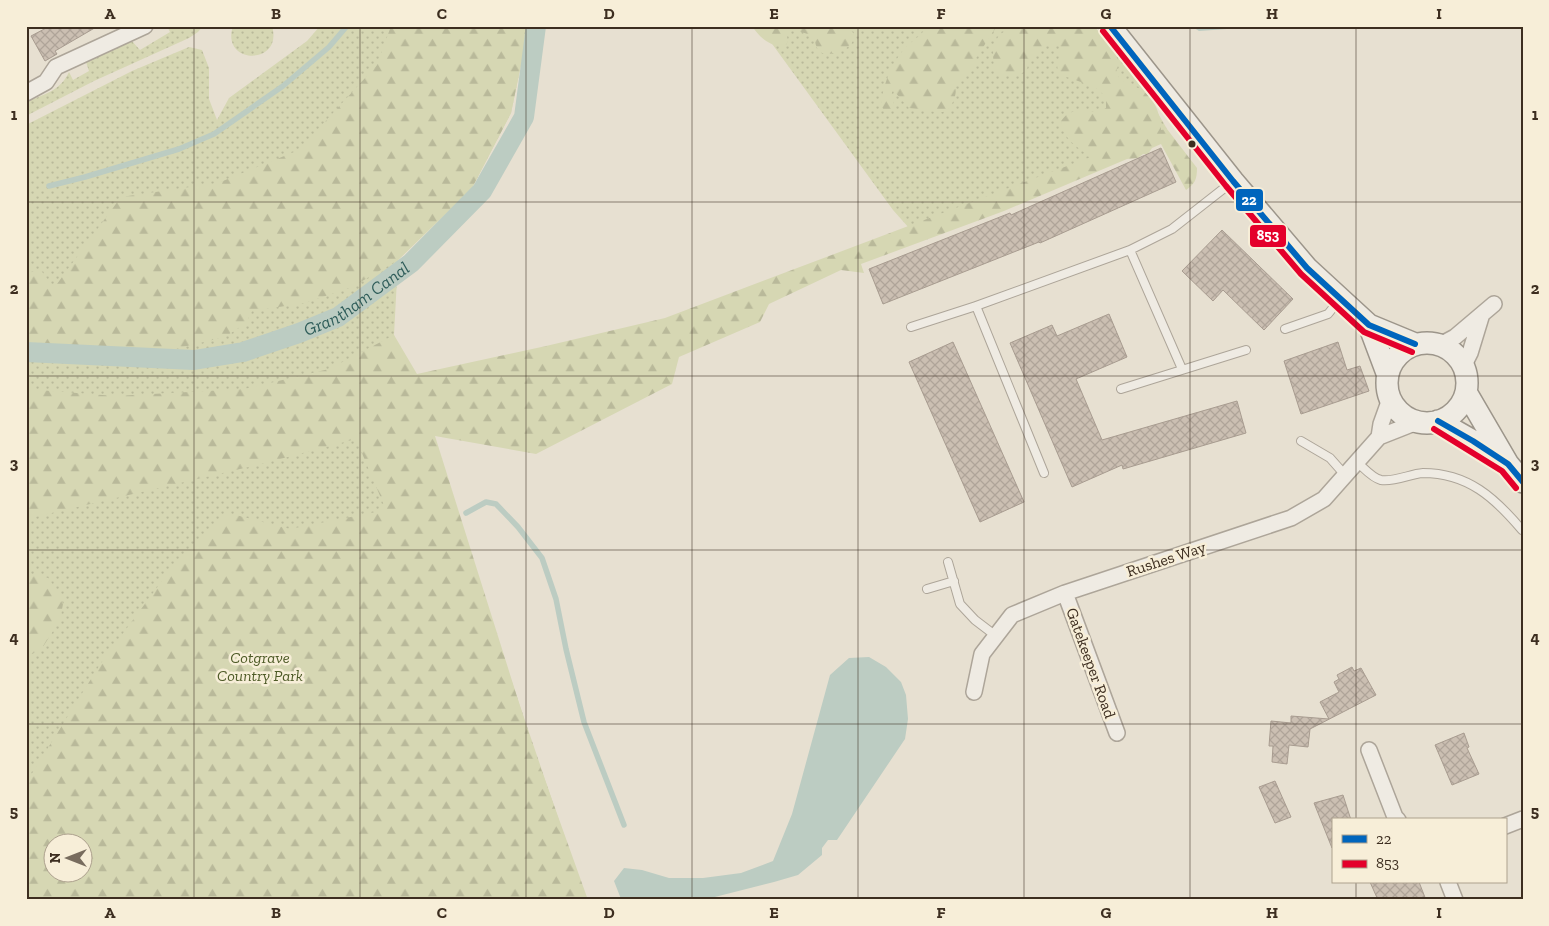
<svg xmlns="http://www.w3.org/2000/svg" width="1549" height="926" font-family="'Zilla Slab',serif">
  <style>
    .grass { fill: url(#grass-dots); fill-rule: evenodd }
    .forest { fill: url(#forest-firs); fill-rule: evenodd }
    .water { fill: #bcccc2 }
    .lines { fill: none; stroke-linecap: round; stroke-linejoin: round }
    .stream { stroke: #bcccc2; stroke-width: 5.5 }
    .canal { stroke: #bcccc2; stroke-width: 20 }
    .building { fill: url(#building-cross-hatch); stroke: #a89c90 }
    .lane-casing { stroke: #ada599; stroke-width: 10 }
    .street-casing { stroke: #ada599; stroke-width: 18 }
    .secondary-casing { stroke: #9c958a; stroke-width: 24 }
    .lane { stroke: #efebe3; stroke-width: 8 }
    .street { stroke: #efebe3; stroke-width: 15 }
    .secondary { stroke: #efebe3; stroke-width: 21 }
    .bus-1-casing { stroke: #f7eed8; stroke-width: 10 }
    .bus-2-casing { stroke: #f7eed8; stroke-width: 10 }
    .bus-1 { stroke: #0065bd; stroke-width: 6 }
    .bus-2 { stroke: #e4002b; stroke-width: 6 }
    .grid { fill: none; stroke: #3d2e20; stroke-width: 1; stroke-opacity: 0.55 }
    .bus-dot { fill: #3d2e20; stroke: #f7eed8; stroke-width: 2 }
    .labels { text-anchor: middle; dominant-baseline: central; stroke-width: 5; stroke-linejoin: round; paint-order: stroke }
    .street-label { font-size: 16px; fill: #3d2e20; stroke: #f7eed8 }
    .park-label { font-size: 16px; font-style: italic; fill: #4d5a26; stroke: #f7eed8 }
    .water-label { font-size: 18px; font-style: italic; fill: #2f5d5a; stroke: #f7eed8 }
    .line-badge { stroke: #f7eed8; stroke-width: 2 }
    .badge-label { font-size: 14px; text-anchor: middle; font-weight: bold; fill: #fff }
    .neatline { fill: none; stroke: #3d2e20; stroke-width: 2 }
    .grid-label { font-size: 16px; text-anchor: middle; font-weight: bold; fill: #3d2e20 }
  </style>
  <defs>
    <pattern id="grass-dots" width="8" height="8" patternUnits="userSpaceOnUse" patternTransform="scale(1.25)"><rect width="8" height="8" fill="#d6d7b3"/><path d="M2 2h.1M6 6h.1" fill="none" stroke="#b9b99a" stroke-width="1.8" stroke-linecap="round"/></pattern>
    <pattern id="forest-firs" width="22" height="20" patternUnits="userSpaceOnUse" patternTransform="scale(1.25)"><rect width="22" height="20" fill="#d6d7b3"/><path d="M5 1l3.5 6h-7zM16 11l3.5 6h-7z" fill="#b9b99a"/></pattern>
    <pattern id="building-cross-hatch" width="8" height="8" patternUnits="userSpaceOnUse" patternTransform="scale(1.25)"><rect width="8" height="8" fill="#cbbfb2"/><path d="M0 0l8 8M0 8l8-8" fill="none" stroke="#afa499"/></pattern>
  </defs>
  <rect width="100%" height="100%" fill="#e7e0d1"/>
  <path class="grass" d="M167,26H203L198,32L189,38L94,81L26,116V102C45,94 60,91 69,72L73,80L89,71L86,62L131,40L140,50L170,32Z
    M233,26H272C284,66 220,65 233,26Z
    M320,26H529L511,113L472,188L398,260L394,335L586,900H26V125L132,71L189,47L202,50L209,68V99L217,120L229,98L307,41ZM52,844H82V874H52Z
    M759,26H1094L1147,94L1167,129L909,228L893,210Z"/>
  <path class="forest" d="M391,26H529L511,113L472,188L398,260L352,287L305,303L252,311L246,323L225,337L103,366L26,357V274L40,269L54,288L121,197L218,183L299,150L377,65Z
    M752,26H845L849,28L854,34C854,38 853,42 850,45C844,51 826,58 819,51C816,48 815,40 813,36C805,34 794,27 786,32L788,41L786,45C772,49 759,37 752,26Z
    M926,26H997L976,58L975,63L970,74L960,77C953,86 958,90 954,99C948,117 939,112 925,110C920,109 915,109 909,108L893,90L890,97L894,99L893,110H884L881,106C882,86 893,60 907,46C914,39 923,35 926,26Z
    M1010,26H1094L1114,52L1119,62L1116,73C1121,83 1129,83 1138,88C1155,96 1160,113 1161,130L1167,129L1197,168C1197,179 1195,184 1186,190L1161,144L1152,148L1148,154H1143L1138,158L1127,159L1004,211L861,264L864,273L841,270L769,304L760,322L679,357L672,384L536,454L435,436L531,741L588,900H26V783L101,663L176,562L228,513L290,529L386,510L356,439L261,464L26,519V389L115,396L244,389L329,369L394,335L417,374L546,346L665,318L1091,157C1079,149 1061,137 1061,121C1075,101 1091,118 1106,108V97L1095,87L1061,75C1052,66 1063,56 1059,45C1043,42 1028,56 1027,71C1019,75 1005,76 997,73C992,63 991,47 998,37C1001,33 1006,31 1010,26ZM52,844H82V874H52Z
    M26,574H35L48,578L59,593L63,604L60,620L41,650L26,656Z"/>
  <path class="water" d="M1191,26H1268L1199,31Z
    M869,657L886,667L901,682L906,695L908,719L905,739L837,840H828L822,848V855L798,875L774,882L703,900L621,899L614,881L624,868L642,870L669,878H703L741,873L773,861L792,814L830,675L849,658Z"/>
  <g class="lines">
    <path class="stream" d="M49,186L85,177L179,149L214,134L283,86L329,47L347,26
      M466,513L486,502L496,504L518,527L542,558L556,599L566,649L584,722L624,825"/>
    <path class="canal" id="s1" d="M26,352L194,360L243,352L299,333L338,317L411,263L482,191L524,117L536,26"/>
  </g>
  <path class="building" d="M50,26H98L55,51L57,54L45,61L31,36Z
    M1161,148L1176,182L1040,243L1039,242L883,304L869,269L1010,213L1011,215Z
    M1222,230L1293,299L1264,330L1223,290L1213,301L1182,271Z
    M1109,314L1127,357L1076,379L1102,440L1237,401L1246,433L1123,469L1122,465L1072,487L1010,343L1052,325L1057,336Z
    M953,342L1024,502L980,522L909,362Z
    M1338,342L1347,370L1360,366L1369,391L1301,414L1284,361Z
    M1352,667L1354,671L1361,668L1376,695L1310,729L1308,747L1289,745L1287,764L1272,762L1273,746H1269L1271,721L1291,723V716L1329,719L1320,702L1339,692L1334,682L1339,679L1337,675Z
    M1464,733L1469,747L1467,748L1479,774L1452,785L1435,745Z
    M1275,781L1291,817L1275,823L1259,787Z
    M1343,795L1351,820H1333L1332,848L1314,803Z
    M1370,882H1419L1426,900H1378Z"/>
  <g class="lines">
    <defs>
      <path id="lane" d="M1130,250L1182,369
        M976,306L1044,473
        M911,327L976,306L1130,250L1172,229L1232,182
        M1285,329L1328,314L1340,299
        M1121,389L1246,350
        M1301,441L1330,458L1345,475
        M1357,462C1363,467 1372,478 1381,480C1395,482 1410,474 1423,473C1468,473 1495,498 1522,530
        M948,562L960,604L975,620L996,636
        M927,589L954,581"/>
      <path id="street" d="M26,93L46,82L56,67L145,26
        M1440,345L1455,337L1494,304
        M1463,367L1470,353L1481,317
        M1379,437L1381,424L1390,399
        M1065,593L1117,733
        M974,692L982,654L1012,615L1065,593L1291,518L1324,499L1379,437L1417,422
        M1369,750L1395,817L1398,820
        M1505,826L1523,819
        M1448,882L1455,900"/>
      <path id="secondary" d="M1110,26L1233,181L1307,268L1369,325L1415,344
        M1369,325L1387,373
        M1387 383a40 40 0 1 1 80 0a40 40 0 1 1-80 0Z
        M1466,392L1508,464L1523,482
        M1438,421L1473,441L1503,461"/>
    </defs>
    <use href="#lane" class="lane-casing"/>
    <use href="#street" class="street-casing"/>
    <use href="#secondary" class="secondary-casing"/>
    <use href="#lane" class="lane"/>
    <use href="#street" class="street"/>
    <use href="#secondary" class="secondary"/>
    <defs>
      <path id="bus-1" d="M1110,26L1233,181L1307,268L1369,325L1415,344
        M1438,421L1473,441L1508,464L1523,482"/>
      <path id="bus-2" d="M1103,31L1226,186L1301,274L1364,332L1412,352
        M1434,429L1502,471L1516,488"/>
    </defs>
    <use href="#bus-1" class="bus-1-casing"/>
    <use href="#bus-2" class="bus-2-casing"/>
    <use href="#bus-1" class="bus-1"/>
    <use href="#bus-2" class="bus-2"/>
  </g>
  <path class="grid" d="M194,26V900M360,26V900M526,26V900M692,26V900M858,26V900M1024,26V900M1190,26V900M1356,26V820M26,202H1523M26,376H1523M26,550H1523M26,724H1523M1356,882V900"/>
  <circle class="bus-dot" cx="1192" cy="144" r="4.5"/>
  <g class="labels">
    <g class="street-label">
      <text transform="translate(1166 559) rotate(-18)">Rushes Way</text>
      <text transform="translate(1091 663) rotate(70)">Gatekeeper Road</text>
    </g>
    <g class="park-label">
      <text x="260" y="657">Cotgrave<tspan x="260" dy="18">Country Park</tspan></text>
    </g>
    <g class="water-label">
      <text stroke="none"><textPath href="#s1" startOffset="344">Grantham Canal</textPath></text>
    </g>
  </g>
  <g class="line-badge">
    <rect x="1235" y="188" width="29" height="24" rx="5" fill="#0065bd"/>
    <rect x="1249" y="224" width="38" height="24" rx="5" fill="#e4002b"/>
  </g>
  <g class="badge-label">
    <text x="1249" y="205">22</text>
    <text x="1268" y="240">853</text>
  </g>
  <rect width="1549" height="926" fill="none" stroke="#f7eed8" stroke-width="55"/>
  <rect x="1332" y="818" width="175" height="65" fill="#f7eed8" stroke="#ada18e"/>
  <rect x="1342" y="835" width="25" height="8" fill="#0065bd" stroke="#ada18e"/>
  <text x="1376" y="844" font-size="15" fill="#3d2e20">22</text>
  <rect x="1342" y="860" width="25" height="8" fill="#e4002b" stroke="#ada18e"/>
  <text x="1376" y="868" font-size="15" fill="#3d2e20">853</text>
  <g transform="translate(68 858) rotate(270)"><circle r="24" fill="#f7eed8" stroke="#ada18e"/>
  <path d="M0-4L9 19L0 12L-9 19Z" fill="#786c5e"/>
  <text y="-8" font-size="14" font-weight="bold" text-anchor="middle" fill="#3d2e20">N</text>
  </g>
  <rect x="28" y="28" width="1494" height="870" class="neatline"/>
  <g class="grid-label">
    <text x="110" y="19">A</text>
    <text x="276" y="19">B</text>
    <text x="442" y="19">C</text>
    <text x="609" y="19">D</text>
    <text x="774" y="19">E</text>
    <text x="941" y="19">F</text>
    <text x="1106" y="19">G</text>
    <text x="1272" y="19">H</text>
    <text x="1439" y="19">I</text>
    <text x="14" y="120">1</text>
    <text x="1535" y="120">1</text>
    <text x="14" y="294">2</text>
    <text x="1535" y="294">2</text>
    <text x="14" y="469">3</text>
    <text x="1535" y="469">3</text>
    <text x="14" y="643">4</text>
    <text x="1535" y="643">4</text>
    <text x="14" y="817">5</text>
    <text x="1535" y="817">5</text>
    <text x="110" y="918">A</text>
    <text x="276" y="918">B</text>
    <text x="442" y="918">C</text>
    <text x="609" y="918">D</text>
    <text x="774" y="918">E</text>
    <text x="941" y="918">F</text>
    <text x="1106" y="918">G</text>
    <text x="1272" y="918">H</text>
    <text x="1439" y="918">I</text>
  </g>
</svg>
